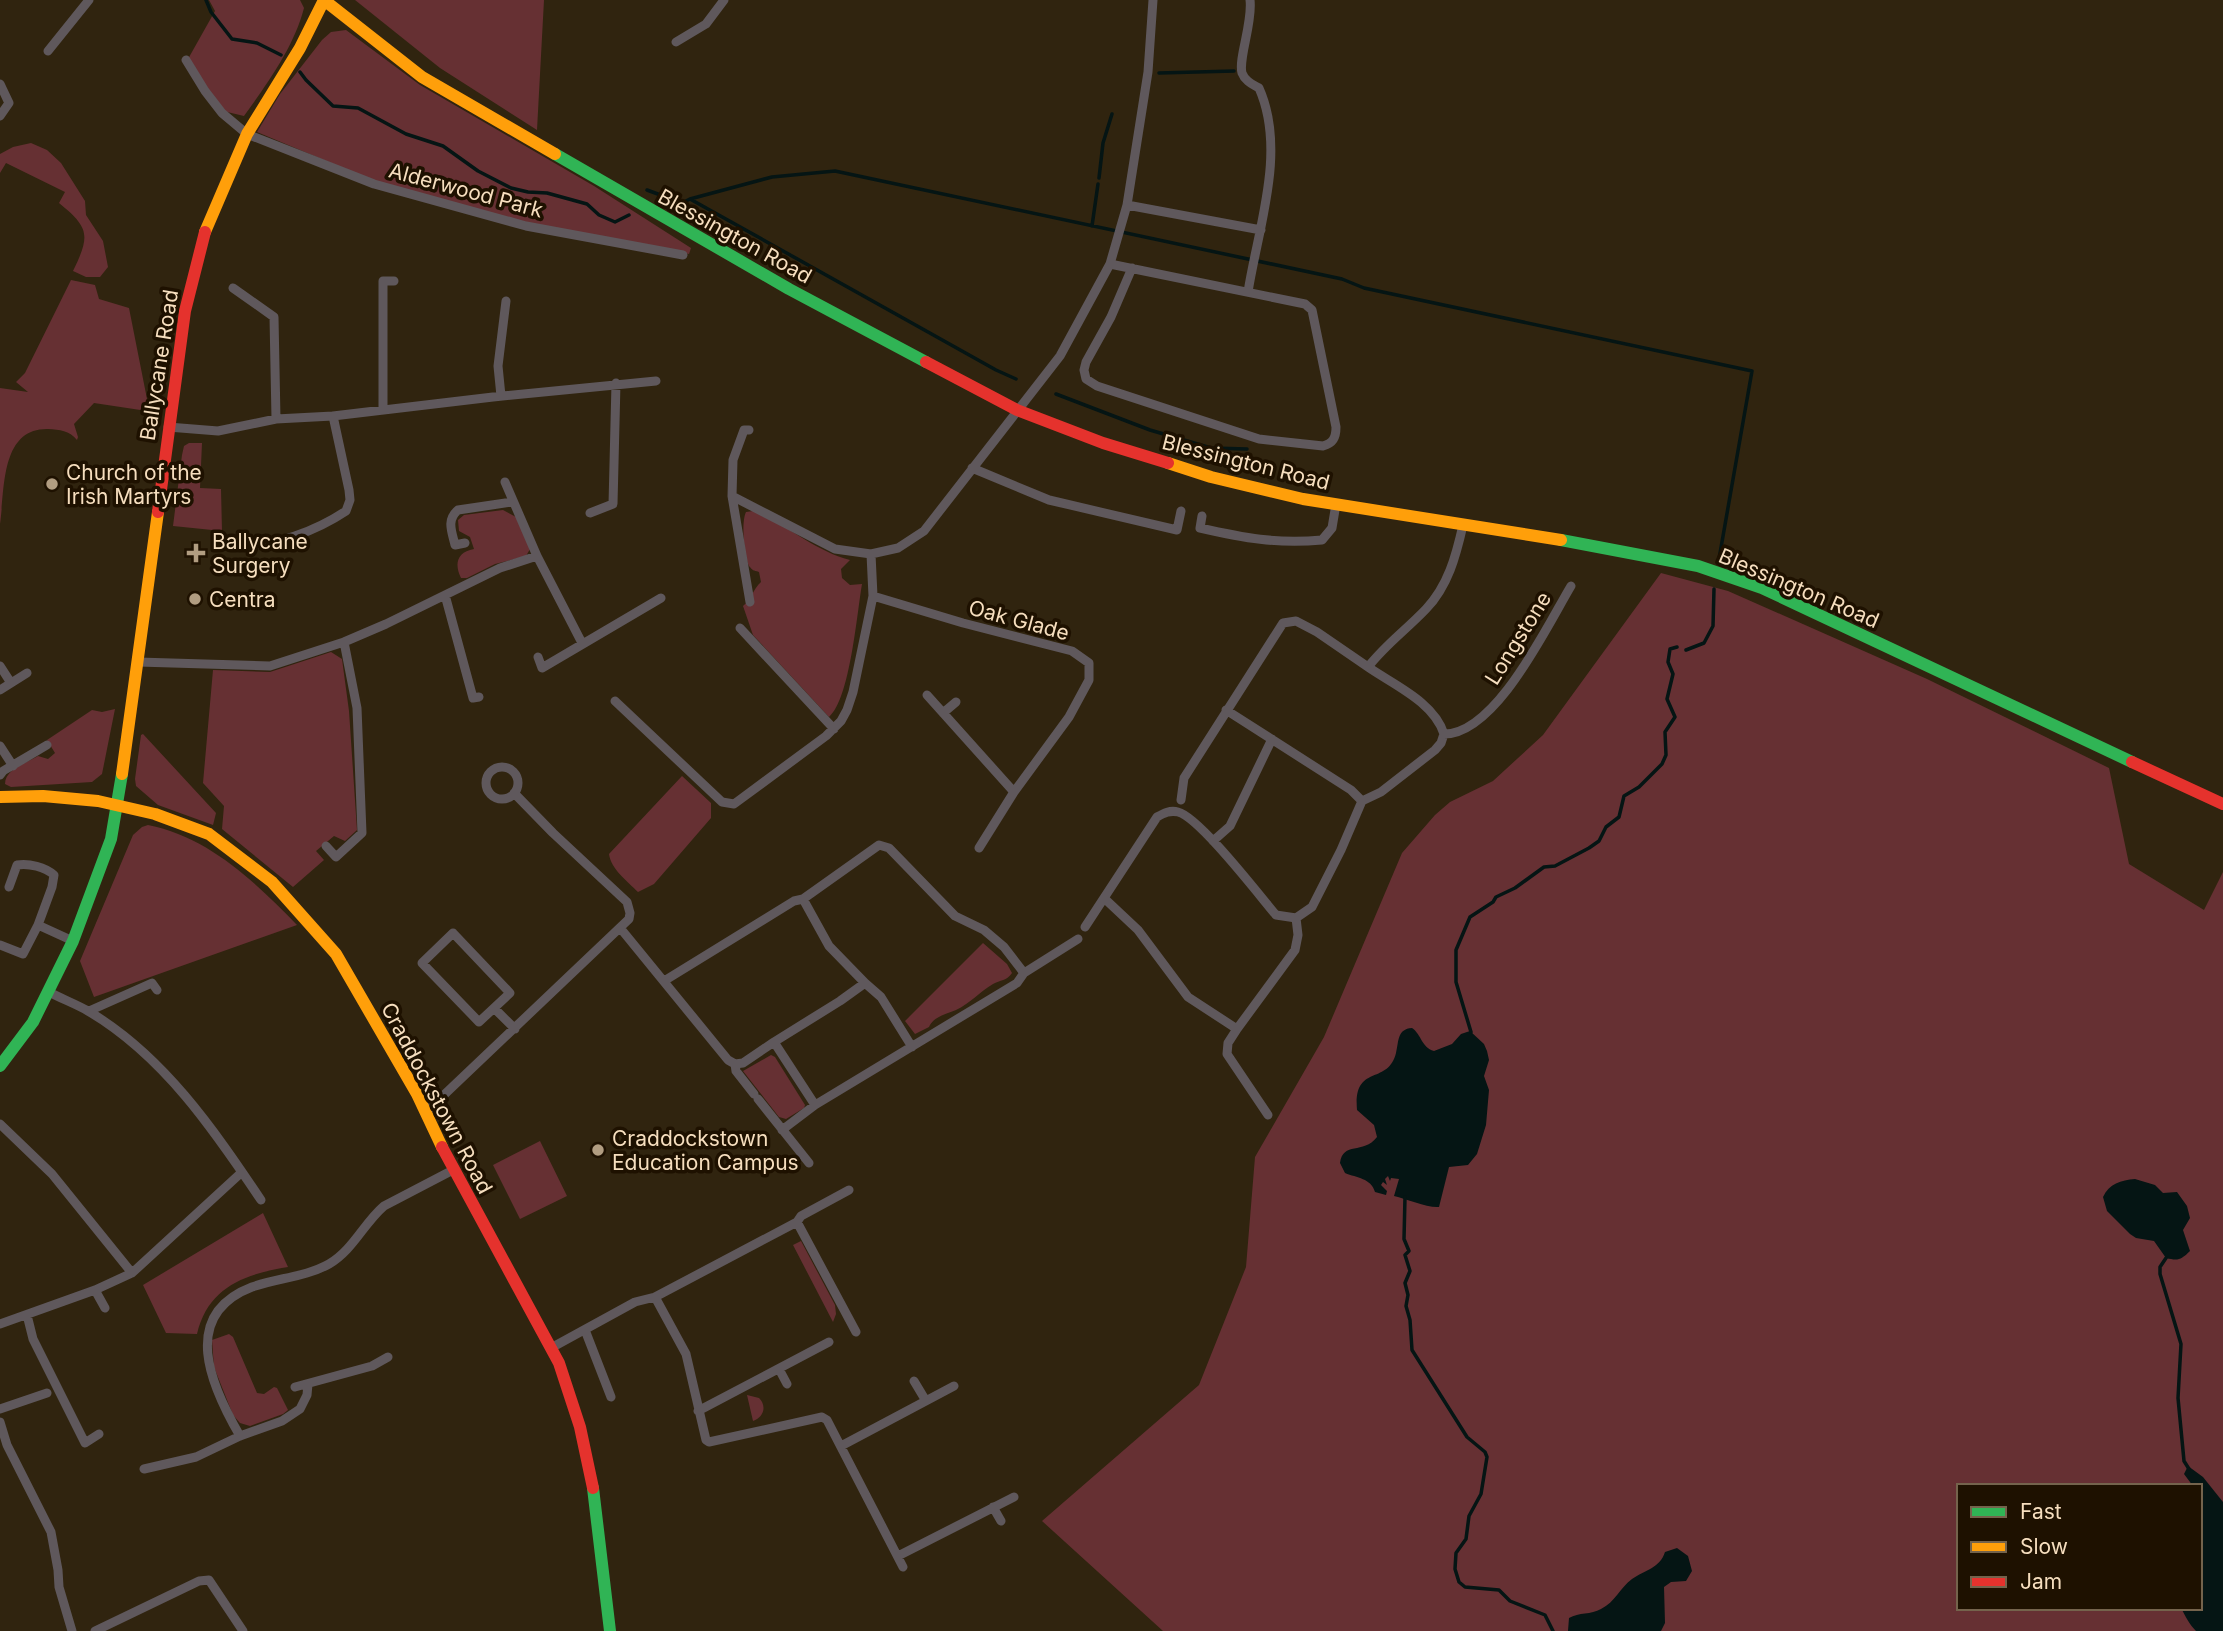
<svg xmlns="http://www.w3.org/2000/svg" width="2223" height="1631" font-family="Inter,sans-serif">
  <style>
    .green { fill: #663033; fill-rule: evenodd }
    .water { fill: #051514 }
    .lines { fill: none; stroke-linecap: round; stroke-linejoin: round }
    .stream { stroke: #051514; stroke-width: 3.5 }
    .street { stroke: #5f585c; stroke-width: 9 }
    .fast { stroke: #30b455; stroke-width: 12 }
    .slow { stroke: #ff9f0a; stroke-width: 12 }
    .jam { stroke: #e5322d; stroke-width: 12 }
    .poi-dot { fill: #b19d81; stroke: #1e1100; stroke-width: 2.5 }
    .labels { text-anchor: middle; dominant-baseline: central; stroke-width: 7; stroke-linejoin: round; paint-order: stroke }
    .street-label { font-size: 21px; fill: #f6debe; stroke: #1e1100 }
    .poi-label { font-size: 21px; fill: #f6debe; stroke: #1e1100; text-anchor: start }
  </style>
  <rect width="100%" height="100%" fill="#30240f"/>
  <path class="green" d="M209,0H300L304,8C294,47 267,84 244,116L223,111L188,59L215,11Z
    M355,0H544L537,130L440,68Z
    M346,30L420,85L594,186L691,248L689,254L526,223L374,181L257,132L280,94L322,40L331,32Z
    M31,143L47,150L61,163L85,201L86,215L103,241L108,267L100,277H86L73,271C90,236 90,228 59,203L65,192L6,163L0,173V154L13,147Z
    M71,280L95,285L99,299L129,308L148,404L147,411L94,403L74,424L78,437L77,440C69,430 60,430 48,429C0,428 5,490 0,524V388L28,392L16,382L25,373Z
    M189,443H202L200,488L221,489L222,531L173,526L182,455L184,446Z
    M503,510L516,517L530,549L526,556L495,564L467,578H461C454,564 457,552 474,549L470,537L459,531L458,520L464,515Z
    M753,511C787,524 814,551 850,560L841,569L842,578L850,585L862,584C857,613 850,699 829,717L753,635L743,606C752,599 753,589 761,582L759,572C753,570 753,571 749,566C744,556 741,522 746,512Z
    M1661,573L1728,591L1927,679L2109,768L2129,864L2204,910L2223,872V1631H1163L1042,1521L1199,1385L1246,1267L1255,1157L1324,1037L1402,853L1435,815L1450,802L1493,781L1543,735ZM1959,1486H2200V1608H1959Z
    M331,652L342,659L349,711L357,830L345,841L334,836L316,851L324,860L293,887L222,829L224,806L203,783L213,670L270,672Z
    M115,709L102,774L92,782L11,787L5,784C5,769 26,763 38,756L48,759L55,753L47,740L92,710L102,712Z
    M143,734L216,813L213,825L158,805L136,786L135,779L141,735Z
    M682,776L711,803V818L654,884L638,892C627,881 611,869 609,854Z
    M148,825C209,837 255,882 297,925L94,997L80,961L133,835L142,827Z
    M983,943L1007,964L1012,973C1007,981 1000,980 993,984C979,992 971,1003 956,1010C947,1014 934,1016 929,1027L915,1034L905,1021Z
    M771,1055L775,1057L805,1105L804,1108L786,1119L779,1117L743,1071Z
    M540,1141L567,1196L520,1219L493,1165Z
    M263,1213L288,1267C245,1274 208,1287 197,1334L166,1333L143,1285Z
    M801,1241L835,1305L836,1314L833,1322L793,1245Z
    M229,1334L233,1337L257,1393L264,1394L274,1387L277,1388L288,1410L283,1414L250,1426L240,1423L233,1415L214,1367L212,1340Z
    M747,1395L759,1398C767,1406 764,1417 753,1421Z"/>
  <path class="water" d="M1412,1028C1422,1035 1421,1047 1434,1051L1452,1044L1461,1034L1470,1031L1484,1044L1487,1051L1489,1060L1484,1076L1489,1090L1486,1125L1477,1154L1468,1165L1449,1167L1439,1207C1427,1208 1407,1199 1394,1196L1399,1179L1391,1178L1390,1181L1388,1176L1385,1179L1387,1185L1383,1182L1381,1185L1387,1191L1386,1195L1375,1192C1371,1178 1357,1178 1345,1173L1340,1163C1343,1141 1363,1155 1377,1137L1374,1125L1357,1110C1353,1063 1388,1086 1396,1053C1399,1041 1397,1029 1412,1028Z
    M2135,1179L2155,1185L2163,1193L2177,1192L2187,1206L2190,1218L2183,1230L2190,1251C2181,1260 2178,1261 2166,1258L2154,1241L2136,1238L2130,1234L2107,1211L2103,1197C2109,1184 2121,1180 2135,1179Z
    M2188,1466L2203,1477L2223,1502V1631H2196C2189,1624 2186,1617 2181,1608H2200V1486H2193L2184,1474Z
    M1677,1548L1688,1556L1692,1571L1686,1581L1671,1582L1664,1587L1665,1623L1661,1631H1568L1569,1618C1579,1612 1591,1615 1601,1609C1615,1602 1620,1588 1632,1579C1645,1570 1660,1568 1665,1552Z"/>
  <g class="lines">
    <path class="stream" d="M206,0L211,12L232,39L257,43L281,55
      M300,72L306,80L333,106L358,108L406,134L443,146L478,171L511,188L528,192L547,193L587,204L599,215L615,222L629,215
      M1159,73L1234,71
      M1099,178L1103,143L1112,114
      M647,190L682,203L690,199L996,370L1016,379
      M690,199L772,177L835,171L1342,279L1364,288L1752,371L1719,559
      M1092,226L1098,184
      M1056,394L1150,430L1211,448L1247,449
      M1686,650L1704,643L1713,626L1714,589
      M1471,1032L1456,982V950L1470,917L1493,902L1496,897L1515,888L1544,867L1555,866L1589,848L1599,841L1606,827L1619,817L1624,796L1639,787L1662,764L1666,755L1665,732L1675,717L1667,699L1673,674L1668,662L1670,649L1677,647
      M1405,1197L1404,1239L1409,1251L1405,1255L1410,1271L1405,1283L1408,1295L1406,1306L1410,1320L1412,1350L1467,1437L1485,1452L1487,1457L1481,1494L1469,1516L1466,1539L1456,1553L1455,1569L1459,1582L1465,1587L1499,1590L1510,1601L1545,1615L1553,1631
      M2166,1258L2160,1267V1274L2181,1344L2178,1398L2184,1461L2189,1469"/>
    <path class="street" d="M1153,0L1148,72L1127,205L1261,230
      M676,42L706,24L724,0
      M48,51L89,0
      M186,60L205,91L222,113L247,134L374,184L526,226L683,255
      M0,84L9,103L0,116
      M1110,264L1305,304L1312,310L1336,427C1336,438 1333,443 1323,446L1259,439L1097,386L1086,379L1084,370L1086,362L1111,317L1132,268
      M233,288L274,317L276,419
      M1248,292C1258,228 1287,151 1259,88C1252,84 1245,81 1242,73C1238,59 1253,22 1250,0
      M501,396L498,366L506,301
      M383,410V281H394
      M168,427L218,431L276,419L333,416L493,397L656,381
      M749,430H744L733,460L732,496L835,549L871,554L898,548L924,531L1060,356L1110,264L1127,205
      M972,468L1049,500L1177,530L1181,511
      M505,482L537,556L582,643
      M732,496L750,602
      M590,513L613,504L616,383
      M1202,516L1200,528C1244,538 1276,544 1322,540L1332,528L1336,504
      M1463,525C1456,556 1448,586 1426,609C1406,630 1386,644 1368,667C1394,685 1434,702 1444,734C1496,734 1547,626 1571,586
      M465,543L455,545C452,532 446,520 458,510L512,502
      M240,544C272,549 319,529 346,511L350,500L349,490L333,416
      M445,595L473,698L479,697
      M873,596L963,623L1072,651L1089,663V680L1069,717L1014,792L979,848
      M740,628L834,729
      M538,657L542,668L661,598
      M138,662L270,666L344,642L386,624L500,568L537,556
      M0,666L11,683
      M0,690L27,673
      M927,695L1014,792
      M615,701L722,802L734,804L826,736L841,721L847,710L853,692L873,596L871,554
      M1226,710L1351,790L1362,801
      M943,713L956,702
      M0,746L13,766
      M486 783a16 16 0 1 1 32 0a16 16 0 1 1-32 0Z
      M0,775L3,771L47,745
      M1181,800L1184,778L1283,623L1296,621L1317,632L1368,667
      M1213,841L1230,826L1272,739
      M326,846L336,857L362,833L357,708L344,642
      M9,887L17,865C29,863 45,867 54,875L52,887L38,925
      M803,899L829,946L865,983
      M1105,899L1138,930L1188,997L1237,1029L1228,1043L1227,1054L1268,1115
      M1085,927L1157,817C1164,813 1170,810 1178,812C1199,817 1259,895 1276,915L1296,918
      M621,929L728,1060L735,1064L736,1071L754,1094
      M453,933L510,993L479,1022L422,963Z
      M0,945L23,954L38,925L73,941
      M1024,973L1078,939
      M664,981L794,901L803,899L879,845L889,848L955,916L984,930L1004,947L1024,973L1017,983L815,1105L774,1042L743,1063L735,1064
      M49,992C62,999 76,1004 88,1011C163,1055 214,1130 261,1200
      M494,1008L515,1029
      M89,1011L152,983L157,990
      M1237,1029L1295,950L1298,935L1296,918L1312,907L1341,850L1362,801L1381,792L1435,750L1441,743L1444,734
      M774,1042L840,1001L865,983L881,997L912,1047
      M758,1099L809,1163
      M426,1112L629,919L630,913L627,902L553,833L514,793
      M0,1124L52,1174L132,1273
      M782,1130L815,1105
      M797,1222L856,1332
      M95,1290L105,1308
      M655,1297L686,1354L706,1440L709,1442L822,1417L827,1420L903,1567
      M27,1315L33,1339L85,1443L99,1434
      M0,1324L95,1290L132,1273L242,1172
      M585,1330L611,1397
      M551,1348L635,1302L655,1297L797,1222L801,1216L849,1190
      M779,1369L787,1384
      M914,1381L926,1401
      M295,1387L372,1366L388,1357
      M0,1409L47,1393
      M698,1411L829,1342
      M0,1422L7,1445L51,1532L58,1570L59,1587L72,1631
      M240,1436C211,1386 179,1315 252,1287C277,1278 306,1277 329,1264C353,1250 364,1223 384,1206L453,1170
      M841,1446L954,1386
      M144,1469L196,1457L240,1436L282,1421L300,1409L307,1395L308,1384
      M993,1507L1001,1521
      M898,1556L1014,1497
      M95,1631L199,1581L209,1580L243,1631"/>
    <path class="fast" d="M555,154L789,289L926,362
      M1561,540L1698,566L1762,588L2132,762
      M0,1066L33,1022L73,941L111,839L122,774
      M593,1488L610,1631"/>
    <path class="slow" d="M205,232L247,134L300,48L324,0L422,77L555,154
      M1168,463L1211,477L1303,499L1561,540
      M122,774L158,512
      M0,797L43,796L98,801L155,814L209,834L272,882L336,954L417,1094L442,1147"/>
    <path class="jam" d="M926,362L1017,410L1103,443L1168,463
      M158,512L185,311L205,232
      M2132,762L2223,804
      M442,1147L559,1363L580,1427L593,1488"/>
  </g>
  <g class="poi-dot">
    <circle cx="52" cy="484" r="7"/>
    <path d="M192.5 542.5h7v7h7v7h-7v7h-7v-7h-7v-7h7z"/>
    <circle cx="195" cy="599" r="7"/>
    <circle cx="598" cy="1150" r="7"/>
  </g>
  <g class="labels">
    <g class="street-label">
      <text transform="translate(466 190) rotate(15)">Alderwood Park</text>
      <text transform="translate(735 236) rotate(29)">Blessington Road</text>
      <text transform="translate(159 365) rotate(-81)">Ballycane Road</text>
      <text transform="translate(1246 462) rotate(14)">Blessington Road</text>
      <text transform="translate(1799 588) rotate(23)">Blessington Road</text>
      <text transform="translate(1019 620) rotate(15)">Oak Glade</text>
      <text transform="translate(1518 638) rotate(-58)">Longstone</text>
      <text transform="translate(437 1098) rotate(62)">Craddockstown Road</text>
    </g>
    <g class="poi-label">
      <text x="66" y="472">Church of the<tspan x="66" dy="24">Irish Martyrs</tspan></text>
      <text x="212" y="541">Ballycane<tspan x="212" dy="24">Surgery</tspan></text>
      <text x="209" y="599">Centra</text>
      <text x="612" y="1138">Craddockstown<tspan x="612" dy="24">Education Campus</tspan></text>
    </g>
  </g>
  <rect x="1957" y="1484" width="245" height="126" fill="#1e1100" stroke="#74634c" stroke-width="2"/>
  <rect x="1971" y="1507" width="35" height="10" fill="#30b455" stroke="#74634c" stroke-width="2"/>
  <text x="2020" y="1519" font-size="21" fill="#f6debe">Fast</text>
  <rect x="1971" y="1542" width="35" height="10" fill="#ff9f0a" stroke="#74634c" stroke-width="2"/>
  <text x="2020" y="1554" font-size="21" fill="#f6debe">Slow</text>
  <rect x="1971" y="1577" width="35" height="10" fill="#e5322d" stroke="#74634c" stroke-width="2"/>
  <text x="2020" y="1589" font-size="21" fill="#f6debe">Jam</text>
</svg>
